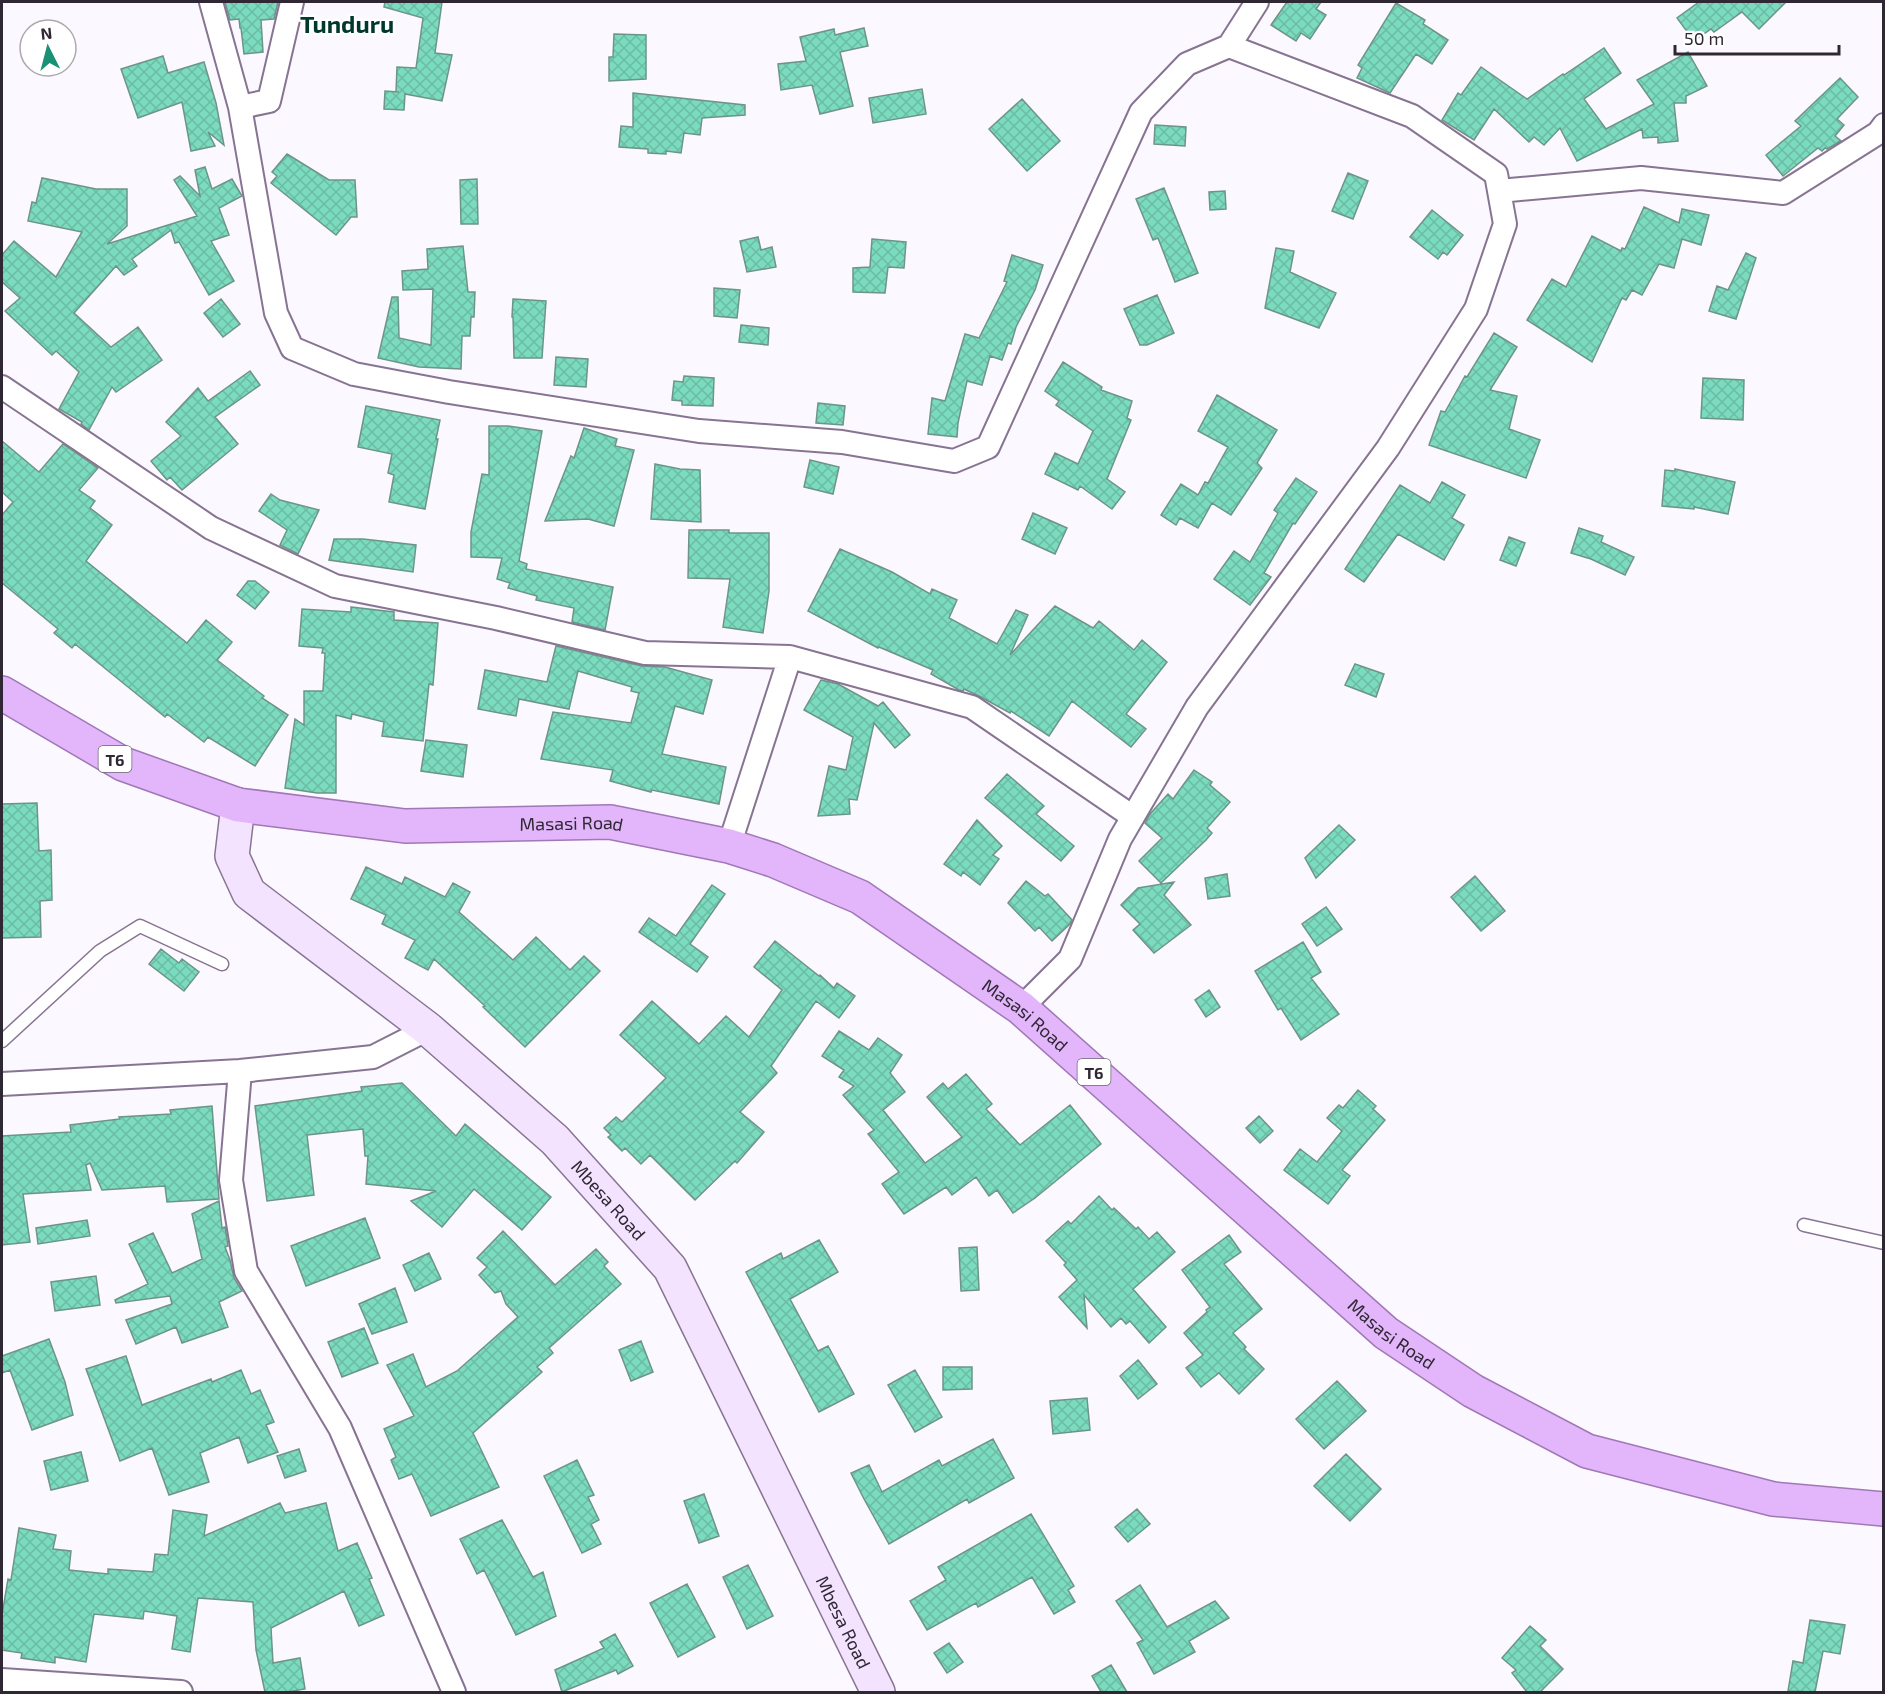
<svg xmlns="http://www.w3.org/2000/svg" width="1885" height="1694" font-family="'Exo 2',sans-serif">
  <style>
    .building { fill: url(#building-cross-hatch); stroke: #6c9587; stroke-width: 1.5 }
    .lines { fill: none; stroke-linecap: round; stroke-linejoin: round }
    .service-casing { stroke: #877492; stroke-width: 15 }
    .minor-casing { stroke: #877492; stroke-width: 26 }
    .secondary-casing { stroke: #877492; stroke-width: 36 }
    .trunk-casing { stroke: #9f78b5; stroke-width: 36 }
    .service { stroke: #fff; stroke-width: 12 }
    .minor { stroke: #fff; stroke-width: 22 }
    .secondary { stroke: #f4e3fe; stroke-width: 33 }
    .trunk { stroke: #e3b6fc; stroke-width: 33 }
    .labels { text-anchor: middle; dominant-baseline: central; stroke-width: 4.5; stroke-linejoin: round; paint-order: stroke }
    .shield { fill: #fff; stroke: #6d6871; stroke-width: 1.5 }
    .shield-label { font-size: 16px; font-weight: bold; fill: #2f2834 }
    .street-label { font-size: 18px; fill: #2f2834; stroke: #fff }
    .district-label { font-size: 24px; font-weight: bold; fill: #00392c; stroke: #fff }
  </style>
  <defs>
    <pattern id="building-cross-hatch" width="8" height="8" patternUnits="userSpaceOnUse" patternTransform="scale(1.5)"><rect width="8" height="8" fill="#7bdbbe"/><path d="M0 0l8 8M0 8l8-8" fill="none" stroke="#6bbca4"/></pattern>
  </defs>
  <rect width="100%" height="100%" fill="#fcf8ff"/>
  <path class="building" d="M225,2H278L274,19L261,20L263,52L244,54L241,28H240L239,19L230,20Z
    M385,2H442L435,53L452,55L442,101L405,94L404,110L384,109L385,91L399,92H396L397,67L416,68L423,18L384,7Z
    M1287,2H1321L1316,9L1326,15L1310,39L1301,33L1296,41L1271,25Z
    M1699,2H1786L1759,29L1742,12L1714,32L1711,29L1694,41L1677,18Z
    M1396,3L1425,20L1423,24L1448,40L1432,64L1416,54L1390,93L1357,78L1362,68L1358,65Z
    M864,28L868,46L840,52L853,106L820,114L812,85L781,90L778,64L806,61L800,37L834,29L835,35Z
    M614,34L646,35V79L609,81V57H613Z
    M1604,48L1621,73L1584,99L1606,129L1654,104L1637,80L1688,52L1707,86L1686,96V103H1674L1678,141L1658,143V137L1643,138L1642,129L1577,161L1560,128L1544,145L1534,137L1529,142L1494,109L1474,140L1442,120L1458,93L1461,95L1481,67L1527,99L1563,74L1564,75Z
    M163,56L168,73L204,62L216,103L224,145L208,132L215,146L191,151L182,102L138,118L121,69Z
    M1840,78L1858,97L1837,119L1844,125L1835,136L1841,141L1827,149L1825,148L1822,151L1818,148L1783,176L1766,155L1801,126L1795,121Z
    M922,89L926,114L873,123L869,98Z
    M633,93L745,105V115L702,118L700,135L684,133L681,153L666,151V154L648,153V149L619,147L621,126L633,127Z
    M1022,99L1060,141L1027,171L989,129Z
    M1155,125L1186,127L1185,146L1154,144Z
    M287,154L329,180H355L357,217H351L336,235L271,183L277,176L272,172Z
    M205,167L212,189L232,179L242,196L219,208L229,235L211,241L234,281L209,295L179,242L175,243L171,230L132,259L137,266L124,275L116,266L74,313L111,347L138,327L162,360L116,392L112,387L89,430L81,424L82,422L59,409L79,372L56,351L52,355L5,311L20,298L2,282V255L14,241L56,277L82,232L28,221L32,202L36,203L42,178L96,189H127V226L107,244L197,216L174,180L180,176L200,196L195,170Z
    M1348,173L1368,181L1353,219L1332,211Z
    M477,179L478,224H461L460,180Z
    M1164,188L1198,273L1175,282L1158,238L1153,240L1136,199Z
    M1225,191L1226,209L1210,210L1209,192Z
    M1644,207L1679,223L1682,209L1709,215L1701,245L1682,239L1674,268L1659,264L1642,295L1632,290L1626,300L1622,298L1592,362L1527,320L1552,279L1566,287L1592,236L1621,251L1622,248L1625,249Z
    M1432,210L1463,235L1447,255L1443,252L1438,259L1410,237Z
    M758,237L761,250L772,247L776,267L747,272L740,241Z
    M872,239L906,242L904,268L888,267L885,293L853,292V268L870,267Z
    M463,246L468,292H475L474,317H471L470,336H462L461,369L419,367L378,358L392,297H398L399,338L431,345L433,289L403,290L402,271L428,269L427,249Z
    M1276,248L1294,251L1290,272L1336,293L1319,328L1265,308Z
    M1746,253L1756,258L1736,319L1709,311L1717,286L1728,290Z
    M1012,255L1043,265L1035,290L1016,327L1011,344L1008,343L1002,360L990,356L982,385L967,381L958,423L957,437L928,434L932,398L945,401L965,334L979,338L1007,282L1004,281Z
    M714,288L740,290L737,318L714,316Z
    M1157,295L1174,333L1147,345H1140L1124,309Z
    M221,299L240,324L223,337L204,313Z
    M513,299L546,301L542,358H514L513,317H512Z
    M741,325L769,328L768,345L739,342Z
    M1494,333L1517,347L1490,390L1517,396L1509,429L1540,440L1526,478L1429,445L1441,411L1445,412L1465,376L1467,377Z
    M556,357L588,359L586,387L554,385Z
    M1063,362L1102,387L1101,390L1132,401L1127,418L1131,420L1107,479L1125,492L1112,509L1080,486L1078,490L1045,474L1055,453L1078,464L1093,431L1056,405L1059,401L1045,391Z
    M250,371L260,385L215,417L238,444L182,490L170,477L167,480L151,461L181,436L166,422L198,388L208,401Z
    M684,376L714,378L713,406L682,405V401L672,400L674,381L683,382Z
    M1703,378L1744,380L1743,420L1701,418Z
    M1217,395L1277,430L1257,463L1262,468L1231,515L1212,503L1198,528L1180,518L1176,525L1161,515L1181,484L1198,495L1205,482L1208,483L1228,447L1198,431Z
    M818,403L845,406L843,425L816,423Z
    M366,406L440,420L436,439H438L425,509L389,502L394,475L388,473L392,454L358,447Z
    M489,426H508L542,431L519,561L527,564L526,569L613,587L605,630L572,622L574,608L536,600L537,596L508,588L510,583L497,579L502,558L471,557V532L482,474L489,475Z
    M584,428L617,439L615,446L634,450L614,526L588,519L545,521L571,456L574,458Z
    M2,441L39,472L63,444L98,468L79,490L95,501L90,508L112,525L86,561L187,643L206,620L232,642L217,660L264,696L262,698L288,715L255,766L208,737L204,742L167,714L165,717L75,644L72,648L54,633L58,629L2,583V515L13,502L2,492Z
    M810,460L839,467L833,494L804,487Z
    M655,464L680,469L700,470L701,522L651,519Z
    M1675,469L1735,482L1728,514L1694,507V509L1662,506L1665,470L1675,471Z
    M1296,478L1317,492L1295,524L1293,523L1264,573L1271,577L1250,605L1214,579L1234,551L1250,562L1278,513L1274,510Z
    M1442,482L1465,495L1452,518L1464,525L1444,560L1398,534L1364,582L1345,569L1400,485L1430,503Z
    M271,494L280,500L319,510L298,554L280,545L287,530L259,511Z
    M1033,513L1067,528L1055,554L1022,539Z
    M1579,528L1603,536L1601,542L1634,557L1625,575L1591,559L1571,553Z
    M689,530H729V533H769V591L763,633L723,627L730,579L688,578Z
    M1509,537L1525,543L1516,566L1500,560Z
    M334,539H363L416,545L413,572L329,560Z
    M840,549L892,572L930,594L932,589L957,600L949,618L997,644L1016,610L1028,615L1010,655L1055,606L1093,628L1099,621L1134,650L1142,640L1167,662L1126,714L1146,729L1131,747L1072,701L1049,736L1011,711L1010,713L979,696L964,689L963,691L959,690L931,674L933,670L879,647L878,648L808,611Z
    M248,581H255L269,592L255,609L237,595Z
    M351,607L394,612V620L438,623L433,685L429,684L423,741L382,736L384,722L352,714L351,719L336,715V793H317L285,788L295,719L304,725V691H323L325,653H322L323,648L299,646L302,609L351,612Z
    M556,646L642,666L665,667L712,680L703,714L675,706L662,754L726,767L719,804L652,790L651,792L610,781L613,770L541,759L553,712L631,723L639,693L631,691L632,687L578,671L569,709L519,699L516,716L478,709L485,670L547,682Z
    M1355,664L1384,674L1376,697L1345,685Z
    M821,680L838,684L878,706L883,702L910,735L895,748L874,723L857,800L849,799L850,814L818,816L829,766L846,770L853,737L804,710Z
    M426,740L467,745L463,777L421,771Z
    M1194,770L1212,782L1210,785L1230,802L1207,828L1212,833L1206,840L1161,883L1139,861L1162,838L1145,823L1150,814L1168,794L1173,799Z
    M1007,774L1044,806L1036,814L1074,846L1061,861L985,798Z
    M37,803L39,851L51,850L52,900L40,901L41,937L2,938V804Z
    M977,820L1002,846L993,855L999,859L980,885L963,872L961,876L944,864Z
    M1339,825L1355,840L1316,878L1305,858Z
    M366,867L402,884L405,877L445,897L453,883L470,892L459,912L513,960L536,937L570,970L584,956L600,971L525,1047L483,1007L485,1006L434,959L428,970L405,958L415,940L382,924L386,915L351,899Z
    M1227,874L1230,896L1208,899L1205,878Z
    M1475,876L1505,911L1481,931L1451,897Z
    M1026,881L1045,896L1048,894L1072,920L1070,924L1052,941L1039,927L1035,931L1008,903Z
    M1174,882L1164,895L1191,925L1154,953L1133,930L1140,924L1121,905L1138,888Z
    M712,885L725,894L690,944L708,957L697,972L639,932L649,918L676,936Z
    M1326,907L1342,929L1317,946L1302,924Z
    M775,941L819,976L820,975L834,988L837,983L855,996L839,1018L816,1001L771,1066L777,1073L740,1112L764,1132L737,1163L735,1161L695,1200L650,1155L641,1164L625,1148L622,1151L608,1137L611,1135L604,1128L616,1117L622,1122L666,1078L620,1035L652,1001L699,1044L726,1016L749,1037L782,990L754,967Z
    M1303,942L1321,972L1311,978L1339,1014L1301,1040L1281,1008L1278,1010L1255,971Z
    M161,949L179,963L182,959L199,972L184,991L149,964Z
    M1209,990L1220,1007L1206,1017L1195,1000Z
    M839,1031L869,1050L878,1038L902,1055L890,1073L905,1092L883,1110L925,1163L962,1137L927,1097L943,1083L948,1089L966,1074L992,1104L986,1109L1020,1145L1070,1105L1101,1144L1035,1198L1013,1213L997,1190L989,1196L976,1177L952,1195L946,1187L904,1214L882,1184L899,1172L868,1134L874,1130L843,1095L854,1086L839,1077L844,1070L822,1056Z
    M402,1083L456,1136L465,1124L551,1197L522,1230L474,1189L442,1227L411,1201L436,1191L366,1184L368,1156H365L363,1129L307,1135L314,1195L267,1201L255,1106L362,1091L361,1087Z
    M1358,1090L1376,1106L1373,1109L1385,1120L1342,1170L1350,1176L1328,1204L1284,1170L1300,1149L1317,1162L1342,1131L1327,1118L1339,1105L1343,1108Z
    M212,1106L219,1199L167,1202L165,1186L102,1190L90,1163L86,1165L91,1190L23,1194L30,1242L2,1245V1136L71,1132L70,1125L120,1119L119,1117L171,1114L170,1110Z
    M1259,1116L1273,1131L1260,1143L1246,1128Z
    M1099,1196L1112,1210L1114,1208L1136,1229L1138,1227L1149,1239L1157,1232L1175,1252L1133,1289L1166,1327L1149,1343L1130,1321L1126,1324L1121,1318L1111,1327L1084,1295L1087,1328L1059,1297L1077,1280L1064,1265L1066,1263L1046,1241L1068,1221L1071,1224Z
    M219,1201L222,1228L225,1227L228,1246L225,1247L230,1260L234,1278L242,1291L219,1302L228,1327L182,1343L176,1327L136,1344L126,1320L172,1304L170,1296L116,1303L115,1300L148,1284L129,1244L153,1233L172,1273L202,1259L192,1214Z
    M365,1218L380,1258L306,1286L291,1246Z
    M87,1220L90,1236L38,1244L36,1228Z
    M503,1231L555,1285L596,1249L608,1262L604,1266L621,1284L549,1348L553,1353L537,1367L542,1372L473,1433L499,1487L431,1516L412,1474L399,1479L391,1460L396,1457L384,1429L414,1416L387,1365L413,1354L426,1387L457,1371L518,1317L506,1304L501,1291L495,1293L479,1275L487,1267L477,1258Z
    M1229,1235L1241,1252L1224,1264L1262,1309L1233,1333L1246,1347L1244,1349L1264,1369L1239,1394L1219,1373L1201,1387L1186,1368L1203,1355L1184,1333L1207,1312L1206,1310L1210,1307L1182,1270Z
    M819,1240L838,1272L790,1299L818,1351L828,1346L854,1394L819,1412L746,1272L781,1253L783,1259Z
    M977,1247L979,1290L961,1291L959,1248Z
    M429,1253L441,1279L415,1291L403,1265Z
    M96,1276L100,1305L55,1311L51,1282Z
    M395,1288L407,1322L372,1334L359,1304Z
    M364,1328L378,1363L342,1377L328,1342Z
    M49,1339L65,1382L73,1415L32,1430L10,1370L2,1373V1356Z
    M641,1341L653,1372L631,1381L619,1350Z
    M126,1356L142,1405L211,1379L212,1382L241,1370L251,1394L260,1390L274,1422L266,1425L278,1452L248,1463L239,1437L200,1453L209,1482L169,1495L152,1448L120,1461L86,1369Z
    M1138,1360L1157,1384L1138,1399L1120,1376Z
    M943,1367H972V1389L943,1390Z
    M915,1370L942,1417L915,1432L888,1385Z
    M1337,1381L1366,1411L1324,1449L1296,1419Z
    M1087,1398L1090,1430L1053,1434L1050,1401Z
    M993,1439L1014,1478L969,1503L967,1499L889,1544L864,1499L851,1473L869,1465L882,1492L939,1460L942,1466Z
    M299,1449L306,1471L285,1478L277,1456Z
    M81,1452L88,1481L51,1490L44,1461Z
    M1346,1454L1381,1489L1350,1521L1314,1486Z
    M577,1460L594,1495L588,1497L599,1520L591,1524L601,1544L582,1553L544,1476Z
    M704,1494L719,1536L699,1543L684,1501Z
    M280,1503L285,1513L326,1503L338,1551L357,1543L372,1578L369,1579L384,1615L359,1626L344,1591L271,1628L273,1663L300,1658L305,1689L287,1692H265L256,1650L253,1602L198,1598L190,1652L172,1649L177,1616L144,1611L143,1619L94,1614L86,1662L55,1657V1663L21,1658L22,1653L2,1650V1615L8,1579L11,1580L19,1528L56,1535L53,1549L71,1551L69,1570L108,1574V1569L153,1572L155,1554L168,1555L173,1510L207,1515L204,1536Z
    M1137,1509L1150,1524L1128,1542L1115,1527Z
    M1031,1514L1074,1586L1068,1590L1075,1602L1054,1614L1032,1577L978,1607L976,1603L927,1630L910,1601L946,1580L938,1567Z
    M502,1520L533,1577L543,1572L556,1616L516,1635L484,1570L477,1574L460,1539Z
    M748,1565L773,1616L747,1629L723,1577Z
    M687,1584L715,1637L678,1657L650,1603Z
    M1140,1585L1167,1627L1215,1601L1229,1618L1189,1641L1195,1652L1154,1674L1137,1643L1143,1640L1116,1601Z
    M1810,1620L1845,1625L1840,1654L1823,1651L1815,1692L1788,1691L1793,1661L1803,1663Z
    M1530,1626L1546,1640L1540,1646L1563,1669L1540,1692H1527L1512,1673L1516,1670L1502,1658Z
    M615,1634L633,1666L618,1674L616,1670L562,1692L555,1670L604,1648L600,1642Z
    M949,1643L963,1662L947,1673L934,1653Z
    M1111,1665L1127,1692H1101L1092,1676Z"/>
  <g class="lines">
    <defs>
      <path id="service" d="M2,1041L100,951L140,926L222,964
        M1804,1225L1884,1243"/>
      <path id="minor" d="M211,2L240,107L276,313L292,348L354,374L449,392L699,431L842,442L954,461L988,447L1141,112L1187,64L1229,46L1412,116L1496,174L1505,224L1476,309L1388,448L1197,707L1120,839L1070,959L1021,1008
        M1229,46L1257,2
        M240,107L269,101L292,2
        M1499,191L1641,178L1783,193L1878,133L1884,125
        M2,387L211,528L335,586L496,618L645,653L790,657L972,707L1133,817
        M729,846L790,657
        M240,1071L231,1180L246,1271L340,1428L454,1692
        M2,1084L240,1071L373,1057L428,1029
        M2,1680L181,1692"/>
      <g id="secondary">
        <path id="s1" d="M238,805L232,856L249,893L428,1029L555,1140L670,1268L878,1692"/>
      </g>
      <g id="trunk">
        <path id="s2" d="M2,693L123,764L238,805L405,826L610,822L729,846L773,860L860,897L1021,1008L1386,1333L1473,1391L1587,1451L1773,1499L1884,1509"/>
      </g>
    </defs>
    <use href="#service" class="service-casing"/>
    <use href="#minor" class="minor-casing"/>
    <use href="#secondary" class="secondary-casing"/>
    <use href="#trunk" class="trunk-casing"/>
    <use href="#service" class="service"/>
    <use href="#minor" class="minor"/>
    <use href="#secondary" class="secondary"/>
    <use href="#trunk" class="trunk"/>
  </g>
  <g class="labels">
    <g class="shield">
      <rect x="98.5" y="746" width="33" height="26" rx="4.5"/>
      <rect x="1077.5" y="1059" width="33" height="26" rx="4.5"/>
    </g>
    <g class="shield-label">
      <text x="115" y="759">T6</text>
      <text x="1094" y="1072">T6</text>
    </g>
    <g class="street-label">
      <text stroke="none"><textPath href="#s2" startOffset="597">Masasi Road</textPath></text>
      <text stroke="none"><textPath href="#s2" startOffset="1101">Masasi Road</textPath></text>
      <text stroke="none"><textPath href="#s1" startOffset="566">Mbesa Road</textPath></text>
      <text stroke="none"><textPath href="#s2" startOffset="1587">Masasi Road</textPath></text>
      <text stroke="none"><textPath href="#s1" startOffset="1052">Mbesa Road</textPath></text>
    </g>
    <g class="district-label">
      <text x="347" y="23">Tunduru</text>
    </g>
  </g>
  <rect width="1885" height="1694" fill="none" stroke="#2f2834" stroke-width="6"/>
  <g transform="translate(48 48) rotate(354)"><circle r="28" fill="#ffffff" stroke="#aca9ae" stroke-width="1.5"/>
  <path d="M0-4.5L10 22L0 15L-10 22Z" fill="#199175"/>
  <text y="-9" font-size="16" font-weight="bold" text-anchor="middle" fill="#2f2834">N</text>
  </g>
  <path d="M1675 45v9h164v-9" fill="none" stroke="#2f2834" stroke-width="3"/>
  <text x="1684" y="45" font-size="18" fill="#2f2834" stroke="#ffffff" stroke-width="4.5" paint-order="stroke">50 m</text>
</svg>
